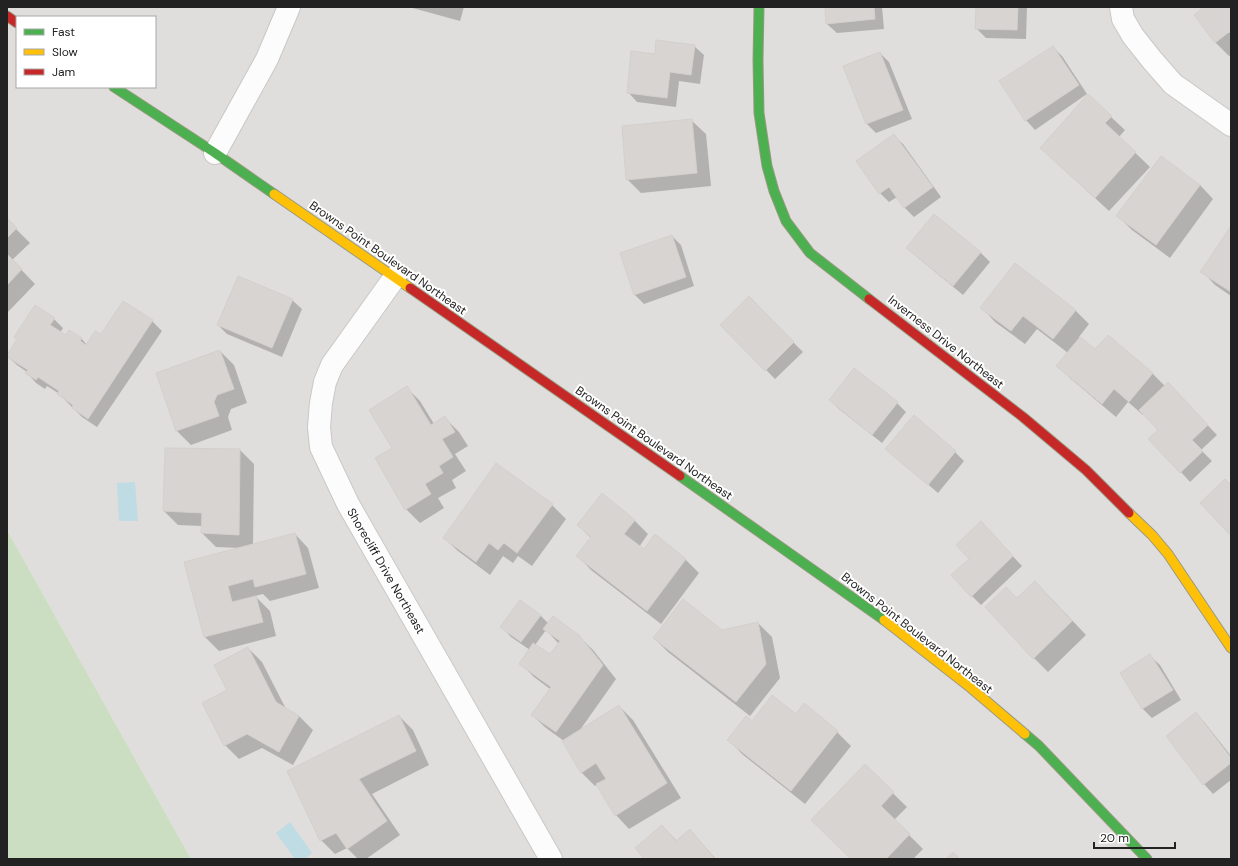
<svg xmlns="http://www.w3.org/2000/svg" width="1238" height="866" font-family="'DM Sans',sans-serif">
  <style>
    .residential { fill: #dfdedc; fill-rule: evenodd }
    .forest { fill: #cbdec1 }
    .water { fill: #bfdbe3 }
    .shadow { fill: #0003; fill-rule: evenodd }
    .building { fill: #d7d4d2; stroke: #d3d0cc }
    .lines { fill: none; stroke-linecap: round; stroke-linejoin: round }
    .street-casing { stroke: #c9c8c7; stroke-width: 24 }
    .fast-casing { stroke: #999a82; stroke-width: 11 }
    .slow-casing { stroke: #999a82; stroke-width: 11 }
    .jam-casing { stroke: #999a82; stroke-width: 11 }
    .street { stroke: #fdfcfc; stroke-width: 22 }
    .fast { stroke: #4caf50; stroke-width: 9 }
    .slow { stroke: #ffc107; stroke-width: 9 }
    .jam { stroke: #c62828; stroke-width: 9 }
    .labels { text-anchor: middle; dominant-baseline: central; stroke-width: 4; stroke-linejoin: round; paint-order: stroke }
    .street-label { font-size: 12px; fill: #222; stroke: #fff }
  </style>
  <rect width="100%" height="100%" fill="#f0eeeb"/>
  <path class="residential" d="M7,7H1231V859H191L7,530ZM17,17H155V87H17Z"/>
  <path class="forest" d="M7,530L191,859H7Z"/>
  <path class="water" d="M135,482L138,521H119L117,483Z
    M290,822L312,853L305,859H295L276,833Z"/>
  <path class="shadow" d="M409,7H464L460,21Z
    M826,7H882L884,29L837,33L827,24Z
    M977,7H1027L1026,39L986,38L976,28Z
    M1206,7H1231V55L1229,56L1215,42Z
    M694,46L704,55L700,84L679,81L676,107L637,102L628,92L655,55Z
    M1053,47L1062,56L1087,94L1035,130L1026,120Z
    M880,53L889,62L912,119L876,133L867,124L844,67Z
    M1111,117L1125,130L1119,137L1150,167L1109,211L1055,161Z
    M692,121L706,134L711,186L641,193L627,179Z
    M893,135L903,144L941,197L914,217L905,208L897,197L889,202L880,193Z
    M1200,185L1213,199L1170,258L1132,230L1118,216Z
    M935,215L981,253L990,262L963,295L917,257L908,248Z
    M7,220L30,243L12,260L35,284L7,313Z
    M1231,228V296L1215,285L1202,271Z
    M672,236L681,245L694,286L644,304L635,295Z
    M749,298L803,352L775,379L722,325Z
    M292,300L302,309L282,357L227,334L218,325Z
    M124,302L152,321L162,331L97,427L82,417L58,393L47,386L45,389L36,383L27,373V372L17,365L7,356L54,319L63,328L60,333L66,337L81,338L87,345L101,336Z
    M982,308L1075,310L1089,324L1079,337L1095,351L1108,336L1153,374L1165,386L1177,393L1217,435L1201,450L1212,461L1190,482L1181,472L1160,430L1145,414L1143,415L1128,402L1116,417L1071,379L1057,366L1068,353L1037,329L1025,344L995,322Z
    M220,351L234,365L247,403L231,409L228,417L232,430L191,445L177,431L157,374Z
    M406,387L420,401L434,424L445,418L459,432L468,446L455,454L466,471L452,480L456,488L438,498L444,508L420,523L406,509L394,448Z
    M830,400L897,403L906,412L882,443L839,409Z
    M887,449L955,452L964,461L938,493Z
    M240,450L254,464L253,545L295,534L308,548L319,588L270,601L263,594L255,596L270,611L276,636L219,651L205,637L241,548L216,547L202,533V526L178,525L164,511Z
    M552,505L566,519L532,566L518,556L513,563L503,556L490,575L458,551L444,538Z
    M634,520L648,534L639,547L644,551L685,559L699,573L661,624L591,570L578,556L591,538L578,525Z
    M990,532L1022,566L981,605L972,596L970,559Z
    M1049,596L1086,635L1048,672L1034,658L1017,599Z
    M540,615L548,623L578,635L593,650L616,679L580,730L619,706L633,720L681,798L629,829L616,815L597,785L595,786L581,772L564,741L546,728L532,715L550,689L534,677L520,663L530,650L511,637L502,627ZM546,630L559,644L550,656L535,645Z
    M758,623L772,637L780,678L750,716L668,652L654,638L721,631Z
    M248,648L262,662L286,709L299,716L313,730L293,765L262,748L239,759L225,745L228,691Z
    M1150,656L1160,665L1181,700L1152,718L1143,709L1121,674Z
    M804,705L837,732L851,746L805,804L742,754L729,740L752,722L796,716Z
    M1196,713L1205,723L1231,756V780L1213,794L1204,784L1167,736Z
    M399,716L413,730L429,765L372,794L400,835L366,859H358L347,848L335,854L321,840L288,772Z
    M865,766L907,807L894,820L923,849L913,859H852Z
    M662,826L677,841L690,831L716,859H645Z"/>
  <path class="building" d="M825,7H874L875,19L826,24Z
    M976,7H1018L1017,30L975,29Z
    M1204,7H1231V34L1229,32L1215,43L1194,15Z
    M656,40L695,45L691,75L670,72L667,98L627,93L631,51L655,54Z
    M1053,46L1079,85L1025,121L999,81Z
    M880,52L903,110L866,124L843,66Z
    M1088,94L1112,116L1105,123L1136,152L1095,198L1040,148Z
    M692,119L697,173L626,180L622,126Z
    M894,134L933,187L904,208L889,187L879,194L856,161Z
    M1161,156L1200,185L1156,245L1116,216Z
    M934,214L981,252L953,286L906,248Z
    M7,218L17,228L7,238Z
    M1231,226V292L1200,272Z
    M672,235L686,277L634,295L620,253Z
    M7,254L22,269L7,285Z
    M1015,263L1076,310L1053,339L1023,316L1011,331L980,308Z
    M238,276L293,299L272,348L217,325Z
    M749,296L794,342L765,371L720,325Z
    M123,301L153,320L88,419L72,408L73,405L57,394L59,391L38,377L36,380L25,373L28,370L7,357V355L17,339L14,337L35,305L55,318L50,325L66,335L69,330L82,338L80,341L86,345L95,331L101,334Z
    M1108,335L1153,373L1129,402L1114,389L1102,404L1056,366L1080,337L1095,349Z
    M220,350L234,389L217,395L214,402L219,416L176,431L156,373Z
    M854,368L898,402L872,435L829,400Z
    M1168,382L1208,425L1192,440L1203,451L1180,473L1148,439L1158,430L1139,410Z
    M407,386L431,425L445,416L455,432L442,439L453,457L439,466L443,473L425,484L431,494L405,510L375,458L392,448L369,410Z
    M914,415L956,451L928,485L885,449Z
    M165,448L240,449L239,535L201,533L202,513L163,511Z
    M496,463L553,504L517,553L504,543L498,550L489,543L476,562L443,538Z
    M1225,479L1231,485V536L1200,503Z
    M602,493L635,520L624,534L644,549L655,534L686,559L647,611L576,556L591,537L577,525Z
    M981,521L1013,556L971,597L951,575L969,559L956,545Z
    M295,533L306,574L255,587L253,579L228,586L232,602L256,596L263,622L204,637L184,562Z
    M1035,581L1072,621L1033,659L985,607L1006,587L1017,598Z
    M683,599L722,630L758,622L766,664L736,702L653,638Z
    M520,600L541,615L521,642L500,627Z
    M553,616L579,635L603,665L556,732L531,715L551,687L519,664L533,643L550,654L560,641L543,629Z
    M248,647L276,702L299,716L279,752L247,734L224,746L202,703L227,690L214,665Z
    M1150,654L1173,690L1142,709L1120,673Z
    M772,695L796,714L804,703L838,731L791,791L727,740L746,716L752,721Z
    M619,705L667,783L615,816L596,784L606,779L596,763L581,773L562,741Z
    M1196,712L1231,758V763L1203,785L1166,736Z
    M399,715L416,751L359,779L387,821L347,849L336,833L320,841L287,771Z
    M865,764L894,792L881,806L910,834L886,859H851L811,820Z
    M662,825L676,841L690,829L715,859H644L635,848Z
    M953,852L960,859H946Z"/>
  <g class="lines">
    <defs>
      <path id="street" d="M1121,7L1123,19L1133,36L1152,60L1173,84L1231,125
        M215,153L267,59L289,7
        M395,277L332,365L325,382L321,403L319,427L321,447L348,504L551,859"/>
      <path id="fast" d="M759,7L758,60L759,113L767,166L774,191L786,221L810,253L869,299
        M114,87L215,153L274,194
        M680,476L884,620
        M1025,734L1039,746L1147,859"/>
      <path id="slow" d="M274,194L410,288
        M1129,513L1152,535L1168,554L1231,648
        M884,620L971,688L1025,734"/>
      <path id="jam" d="M7,16L17,23
        M410,288L680,476
        M869,299L1023,417L1086,470L1129,513"/>
    </defs>
    <use href="#street" class="street-casing"/>
    <use href="#fast" class="fast-casing"/>
    <use href="#slow" class="slow-casing"/>
    <use href="#jam" class="jam-casing"/>
    <use href="#street" class="street"/>
    <use href="#fast" class="fast"/>
    <use href="#slow" class="slow"/>
    <use href="#jam" class="jam"/>
  </g>
  <g class="labels">
    <g class="street-label">
      <text transform="translate(388 258) rotate(35)">Browns Point Boulevard Northeast</text>
      <text transform="translate(946 342) rotate(38)">Inverness Drive Northeast</text>
      <text transform="translate(654 443) rotate(35)">Browns Point Boulevard Northeast</text>
      <text transform="translate(386 571) rotate(60)">Shorecliff Drive Northeast</text>
      <text transform="translate(917 633) rotate(38)">Browns Point Boulevard Northeast</text>
    </g>
  </g>
  <rect width="1238" height="866" fill="none" stroke="#222222" stroke-width="16"/>
  <rect x="16" y="16" width="140" height="72" fill="#ffffff" stroke="#a7a7a7"/>
  <rect x="24" y="29" width="20" height="6" fill="#4caf50" stroke="#a7a7a7"/>
  <text x="52" y="36" font-size="12" fill="#222222">Fast</text>
  <rect x="24" y="49" width="20" height="6" fill="#ffc107" stroke="#a7a7a7"/>
  <text x="52" y="56" font-size="12" fill="#222222">Slow</text>
  <rect x="24" y="69" width="20" height="6" fill="#c62828" stroke="#a7a7a7"/>
  <text x="52" y="76" font-size="12" fill="#222222">Jam</text>
  <path d="M1094 842v6h81v-6" fill="none" stroke="#222222" stroke-width="2"/>
  <text x="1100" y="842" font-size="12" fill="#222222" stroke="#ffffff" stroke-width="3" paint-order="stroke">20 m</text>
</svg>
